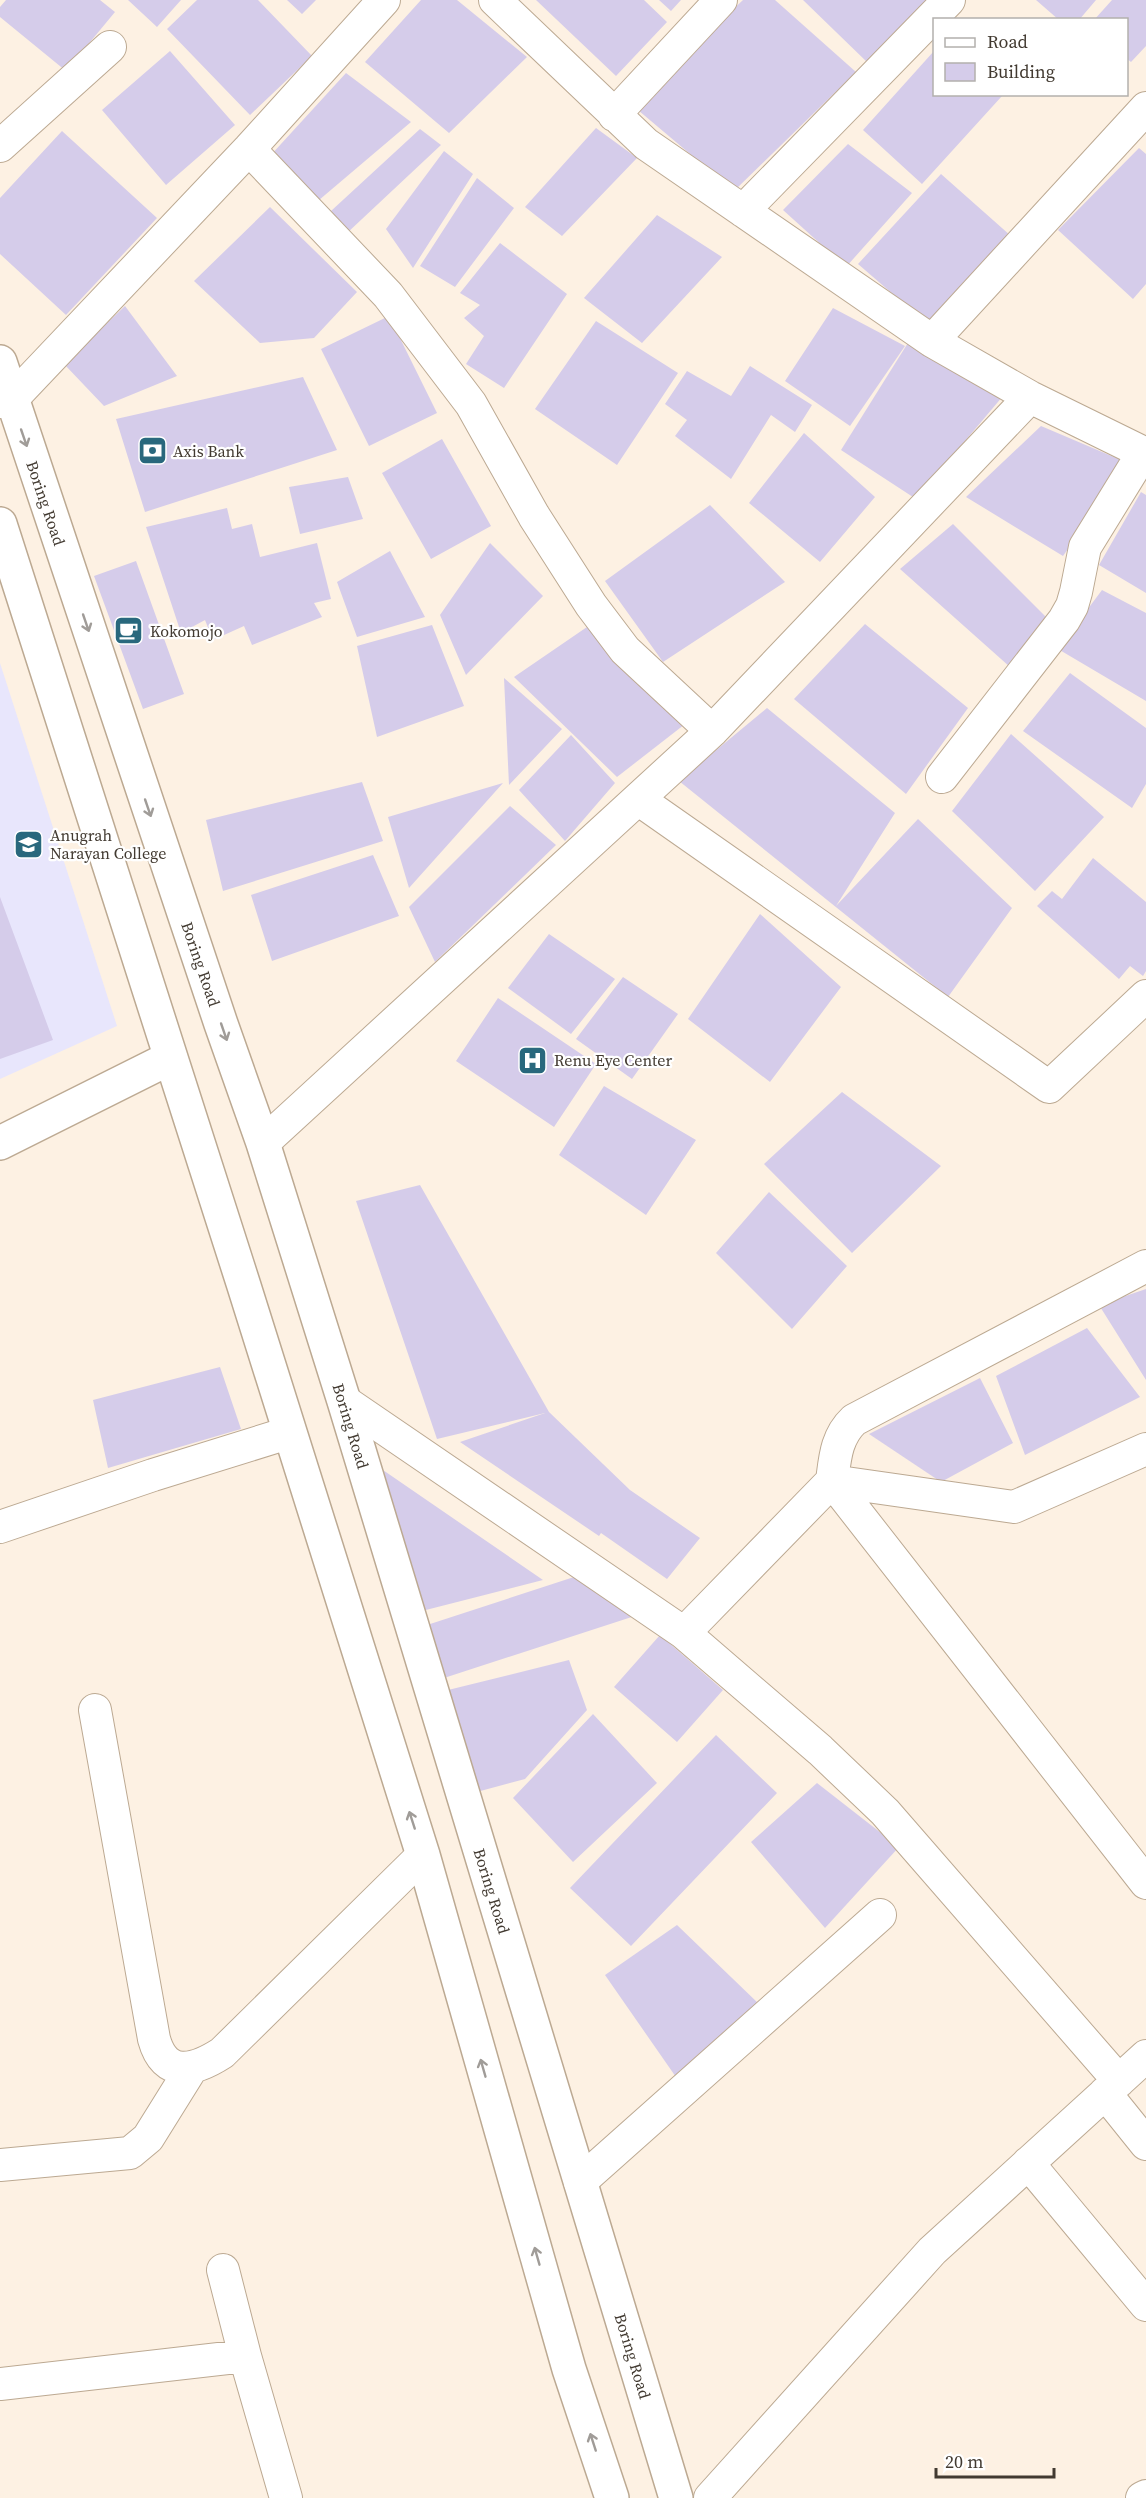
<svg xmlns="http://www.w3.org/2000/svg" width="1146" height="2498" font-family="'Source Serif 4',serif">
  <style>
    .education { fill: #e8e6fc }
    .building { fill: #d5ccea }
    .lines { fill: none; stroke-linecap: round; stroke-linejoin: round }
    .street-casing { stroke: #bca992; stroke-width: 34 }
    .secondary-casing { stroke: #bca992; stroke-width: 36 }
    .street { stroke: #fff; stroke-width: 32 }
    .secondary { stroke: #fff; stroke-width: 33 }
    .oneway { stroke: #a09c98 }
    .labels { text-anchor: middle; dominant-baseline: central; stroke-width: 4.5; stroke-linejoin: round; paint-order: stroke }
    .poi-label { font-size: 16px; fill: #423a31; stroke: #fff; text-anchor: start }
    .street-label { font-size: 16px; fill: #423a31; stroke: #fff }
  </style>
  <rect width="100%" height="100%" fill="#fdf1e3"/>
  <path class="education" d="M0,663L117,1026L0,1079Z"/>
  <path class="building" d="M6,0H100L115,12L66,71L0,17V7Z
    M128,0H181L157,27Z
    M197,0H258L312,56L250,115L167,29Z
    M287,0H316L302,14Z
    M421,0H457L527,57L449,133L365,62Z
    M536,0H644L667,22L616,76Z
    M659,0H681L671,11Z
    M743,0H775L856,72L734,191L632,105Z
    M803,0H929L868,63Z
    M1036,0H1096L1079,20H1059Z
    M1112,0H1146V46L1131,62L1126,58V20H1094Z
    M170,51L235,125L166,185L102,110Z
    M934,51V94L1002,96L922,184L863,130Z
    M346,73L411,122L312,206L270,156Z
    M596,128L637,158L562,236L525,207Z
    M420,129L441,145L346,234L331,211Z
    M62,131L157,218L66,315L0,254V198Z
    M848,144L912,193L846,267L783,210Z
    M1139,148L1146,154V284L1133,299L1058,230Z
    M444,151L473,174L413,268L386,229Z
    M941,174L1011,236L931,327L858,264Z
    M477,178L514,208L455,287L420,266Z
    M270,207L357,292L314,338L260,343L194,281Z
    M657,215L722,257L642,343L584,298Z
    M500,243L567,294L504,388L466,364L484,336L464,318L480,305L460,293Z
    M125,306L177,376L104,406L64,364Z
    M833,308L905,346L850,426L785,381Z
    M389,316L437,413L369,446L321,349Z
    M596,321L678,373L617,465L535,409Z
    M911,338L1003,396L916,499L841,450Z
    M750,366L812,405L795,432L771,415L731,479L675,436L687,420L665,404L687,371L731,396Z
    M303,377L337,450L145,512L116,419Z
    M1041,426L1128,463L1063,556L966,497Z
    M804,433L875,497L820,562L749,503Z
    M442,439L491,526L431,559L382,473Z
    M348,477L363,519L300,534L289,487Z
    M1141,492L1146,495V593L1099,565Z
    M710,505L785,582L663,662L605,581Z
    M227,508L232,529L252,524L260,557L317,543L331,599L314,603L322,617L252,645L244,626L213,640L205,620L181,633L146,527Z
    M953,524L1047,618L1010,667L900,569Z
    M490,543L543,596L466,675L440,615Z
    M390,551L425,617L357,637L337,582Z
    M136,561L184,694L143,709L94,576Z
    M1102,590L1146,613V701L1058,649Z
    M865,624L968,708L906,794L794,699Z
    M432,625L464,706L377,737L357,646Z
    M587,627L689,721L617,777L514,677Z
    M1070,673L1146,728V784L1132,808L1023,731Z
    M504,678L562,729L509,785Z
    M767,708L895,813L836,906L918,819L1012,908L948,997L679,781Z
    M1011,734L1104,817L1035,891L952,811Z
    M571,735L615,783L565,841L519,790Z
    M362,782L383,841L223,891L206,820Z
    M503,783L409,888L388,817Z
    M510,806L556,845L435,962L409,907Z
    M373,855L399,916L272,961L251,895Z
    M1093,858L1146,902V971L1143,976L1130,966L1119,979L1037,906L1052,891L1062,899Z
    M0,897L53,1040L0,1059Z
    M760,914L841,987L770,1082L688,1019Z
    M549,934L615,979L571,1034L508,988Z
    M623,977L678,1014L632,1079L576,1039Z
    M498,998L596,1064L554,1127L456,1061Z
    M604,1086L696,1140L646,1215L559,1155Z
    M842,1092L941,1166L852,1253L764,1164Z
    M420,1185L549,1412L630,1490L700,1538L667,1579L601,1533L599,1536L460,1442L545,1413L437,1439L356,1201Z
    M769,1192L847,1266L792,1329L716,1253Z
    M1146,1289V1380L1099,1305Z
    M1087,1328L1140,1397L1025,1455L996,1376Z
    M220,1367L241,1429L108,1468L93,1400Z
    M980,1378L1013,1443L941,1482L869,1434Z
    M380,1468L543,1580L418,1612Z
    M574,1577L644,1613L444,1678L427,1625Z
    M660,1635L723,1690L677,1742L614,1687Z
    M569,1660L587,1710L525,1779L473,1793L444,1691Z
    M593,1714L657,1783L573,1862L513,1798Z
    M716,1735L777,1793L631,1946L570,1888Z
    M817,1783L899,1847L825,1928L751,1842Z
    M677,1925L759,2004L678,2080L605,1975Z"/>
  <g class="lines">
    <defs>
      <path id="street" d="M495,0L646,144L932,341L1030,397L1146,454
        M614,115L721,0
        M0,146L110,47
        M249,149L388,295L471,404L534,516L591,605L625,650L712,731
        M743,211L949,0
        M932,341L1146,108
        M0,402L11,400L249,149L384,0
        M942,777L1064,620L1072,606L1076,592L1085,547L1143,453
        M638,799L1049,1087L1146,996
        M263,1143L712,731L1030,397
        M1146,1266L854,1420C836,1437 835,1458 832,1481L1146,1883
        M344,1401L684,1633L832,1481L1014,1507L1146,1449
        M0,1527L153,1475L288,1433
        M684,1633L820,1750L885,1812L1119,2081
        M95,1710L154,2039C165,2079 194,2071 222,2053L423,1855
        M1105,2093L1146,2144
        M1028,2163L1146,2305
        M0,2165L130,2153L148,2138L191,2069
        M580,2182L880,1915
        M223,2270L245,2356L286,2498
        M0,2384L245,2356
        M710,2498L932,2251L1146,2056
        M1142,2498L1146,2496"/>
      <path id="secondary" d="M0,362L221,1024L263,1143L344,1401L676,2498
        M0,524L244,1286L423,1855L569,2369L612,2498
        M0,1143L170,1058"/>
    </defs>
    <use href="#street" class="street-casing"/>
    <use href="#secondary" class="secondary-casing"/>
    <use href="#street" class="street"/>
    <use href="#secondary" class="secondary"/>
  </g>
  <defs><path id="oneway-shaft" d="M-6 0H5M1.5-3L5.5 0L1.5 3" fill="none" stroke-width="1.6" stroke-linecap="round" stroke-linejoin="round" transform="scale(1.5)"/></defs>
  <g class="oneway">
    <use href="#oneway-shaft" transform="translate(24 438) rotate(71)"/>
    <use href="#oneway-shaft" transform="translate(86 623) rotate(71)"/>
    <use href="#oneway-shaft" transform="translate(148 808) rotate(71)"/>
    <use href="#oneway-shaft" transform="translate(224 1032) rotate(71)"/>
    <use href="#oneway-shaft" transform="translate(412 1820) rotate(-108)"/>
    <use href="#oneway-shaft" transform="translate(483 2068) rotate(-106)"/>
    <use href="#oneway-shaft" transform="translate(537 2256) rotate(-106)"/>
    <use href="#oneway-shaft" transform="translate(593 2442) rotate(-108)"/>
  </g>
  <defs>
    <symbol id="bank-square" viewBox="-11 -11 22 22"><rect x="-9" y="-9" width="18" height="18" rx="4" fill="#29687d" stroke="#fff"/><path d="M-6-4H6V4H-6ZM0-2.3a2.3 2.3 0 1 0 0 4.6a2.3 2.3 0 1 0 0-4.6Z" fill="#fff"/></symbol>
    <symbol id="cafe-square" viewBox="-11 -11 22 22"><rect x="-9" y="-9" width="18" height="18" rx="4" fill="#29687d" stroke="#fff"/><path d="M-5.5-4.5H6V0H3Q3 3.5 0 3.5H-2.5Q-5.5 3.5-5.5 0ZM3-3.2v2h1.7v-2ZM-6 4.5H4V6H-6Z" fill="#fff"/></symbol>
    <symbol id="university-square" viewBox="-11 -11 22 22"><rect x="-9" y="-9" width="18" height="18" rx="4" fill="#29687d" stroke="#fff"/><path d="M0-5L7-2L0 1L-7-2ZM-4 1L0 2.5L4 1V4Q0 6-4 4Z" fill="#fff"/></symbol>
    <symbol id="hospital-square" viewBox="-11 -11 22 22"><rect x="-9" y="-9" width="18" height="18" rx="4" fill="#29687d" stroke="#fff"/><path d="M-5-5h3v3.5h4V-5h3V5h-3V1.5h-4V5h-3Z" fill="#fff"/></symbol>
  </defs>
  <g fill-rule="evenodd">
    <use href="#bank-square" x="136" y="434" width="33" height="33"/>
    <use href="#cafe-square" x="112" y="614" width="33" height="33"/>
    <use href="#university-square" x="12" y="828" width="33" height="33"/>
    <use href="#hospital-square" x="516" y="1044" width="33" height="33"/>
  </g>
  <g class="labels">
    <g class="poi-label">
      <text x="173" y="451">Axis Bank</text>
      <text x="150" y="631">Kokomojo</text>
      <text x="50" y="835">Anugrah<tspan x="50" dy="18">Narayan College</tspan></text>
      <text x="554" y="1060">Renu Eye Center</text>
    </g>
    <g class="street-label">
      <text transform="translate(46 503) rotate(71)">Boring Road</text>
      <text transform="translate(201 964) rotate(71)">Boring Road</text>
      <text transform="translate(351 1426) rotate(73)">Boring Road</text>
      <text transform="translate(492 1891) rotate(73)">Boring Road</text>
      <text transform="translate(633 2356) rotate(73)">Boring Road</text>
    </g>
  </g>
  <rect x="933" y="18" width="195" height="78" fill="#ffffff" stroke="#b3b0ad" stroke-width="1.5"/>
  <rect x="945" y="38" width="30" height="9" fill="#ffffff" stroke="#b3b0ad" stroke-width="1.5"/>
  <text x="987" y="48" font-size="18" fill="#423a31">Road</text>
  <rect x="945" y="63" width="30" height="18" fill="#d5ccea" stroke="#b3b0ad" stroke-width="1.5"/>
  <text x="987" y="78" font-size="18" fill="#423a31">Building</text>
  <path d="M936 2468v9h118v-9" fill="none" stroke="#423a31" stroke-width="3"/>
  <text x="945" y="2468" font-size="18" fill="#423a31" stroke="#ffffff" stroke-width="4.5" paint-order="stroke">20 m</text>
</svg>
